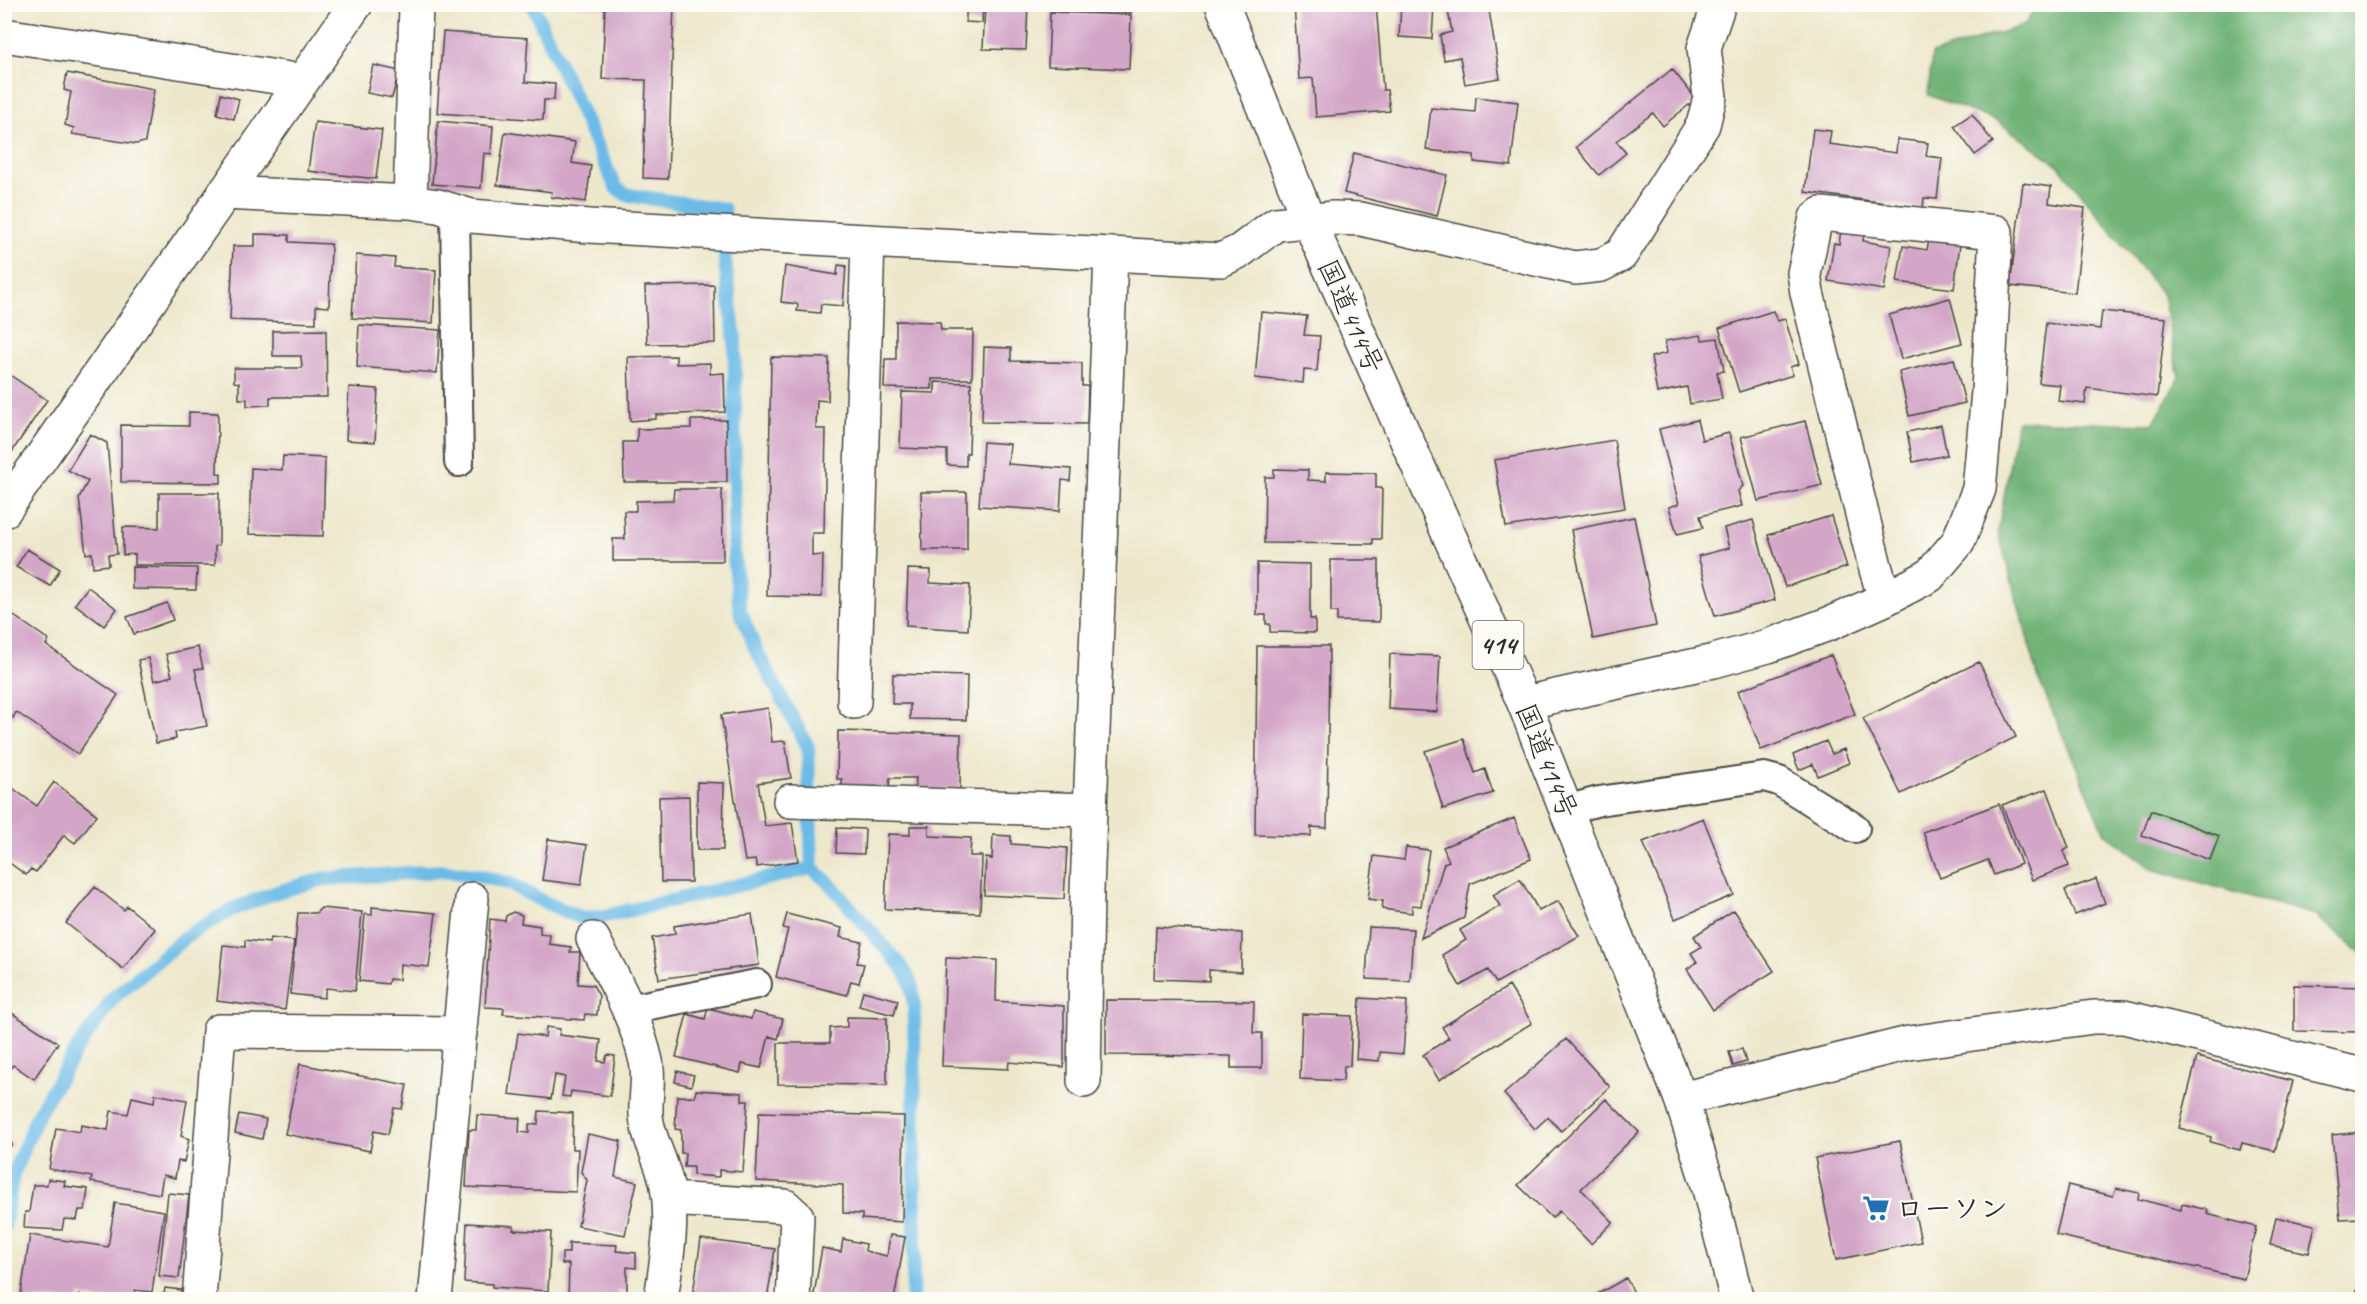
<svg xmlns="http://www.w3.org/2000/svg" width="2367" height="1304" font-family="Caveat,'Klee One',sans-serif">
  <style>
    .forest { fill: #72b478; stroke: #4e7052; stroke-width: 1.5 }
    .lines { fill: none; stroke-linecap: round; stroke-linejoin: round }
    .stream { stroke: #6cbbe7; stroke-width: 14 }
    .building { fill: #d3a5c7 }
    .service-casing { stroke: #484743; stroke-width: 32 }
    .minor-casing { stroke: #484743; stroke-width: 36 }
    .trunk-casing { stroke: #484743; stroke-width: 36 }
    .service { stroke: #fff; stroke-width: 28 }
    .minor { stroke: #fff; stroke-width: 33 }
    .trunk { stroke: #fff; stroke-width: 33 }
    .labels { text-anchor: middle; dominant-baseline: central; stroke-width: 4.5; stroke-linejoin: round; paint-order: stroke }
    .shield { fill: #fdfcf7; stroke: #6a6a68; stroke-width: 1.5 }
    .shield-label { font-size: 27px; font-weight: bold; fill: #2b2b2b }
    .street-label { font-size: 28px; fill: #2b2b2b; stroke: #fdfcf7 }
    .poi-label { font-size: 28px; font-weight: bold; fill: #2b2b2b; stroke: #fdfcf7; text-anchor: start }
  </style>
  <rect width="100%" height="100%" fill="#fdfcf7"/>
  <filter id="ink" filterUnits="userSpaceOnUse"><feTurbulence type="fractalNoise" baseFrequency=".0167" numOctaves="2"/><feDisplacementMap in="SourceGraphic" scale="12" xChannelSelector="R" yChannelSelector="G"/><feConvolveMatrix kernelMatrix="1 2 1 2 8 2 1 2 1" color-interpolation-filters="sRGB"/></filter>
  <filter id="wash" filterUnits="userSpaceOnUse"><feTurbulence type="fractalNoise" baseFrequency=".008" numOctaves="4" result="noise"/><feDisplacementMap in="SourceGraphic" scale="24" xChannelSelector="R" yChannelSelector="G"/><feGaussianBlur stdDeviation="1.35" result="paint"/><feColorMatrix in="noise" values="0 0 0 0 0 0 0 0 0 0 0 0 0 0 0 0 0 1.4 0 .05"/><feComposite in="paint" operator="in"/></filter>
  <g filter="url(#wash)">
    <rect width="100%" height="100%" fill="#ede8cc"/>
    <path class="forest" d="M2036,5H2362V954L2315,915L2152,869L2105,833L2039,680L1998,532L2017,421L2153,424L2179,377L2163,295L2058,165L1997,121L1928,95L1932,54L2025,25Z"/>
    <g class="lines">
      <path class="stream" d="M532,4L616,188L627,195L724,209L725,261L735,340L734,557L740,610L755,648L808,747L812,868L830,884L902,967L911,982L914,1005L915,1231L912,1300
        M4,1227L13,1174L39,1112L77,1049L113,998L188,935L233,909L277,892L323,879L441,871L480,876L510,884L544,902L582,918L601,917L812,868"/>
    </g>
    <g id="blocks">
      <path class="building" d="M576,4H674L668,179L643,178L646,80L602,79L605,8L575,6Z
        M966,4H983L982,23L966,22Z
        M985,4H1028L1026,50L983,49Z
        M1050,4H1131V13L1050,10Z
        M1294,4H1376L1383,90H1387L1390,111L1316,117L1313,78L1299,79Z
        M1401,4H1434L1432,39L1399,37Z
        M1488,4L1500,78L1465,84L1460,57L1444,60L1440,35L1452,32L1448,11Z
        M1050,12L1131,15L1129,69L1048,66Z
        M443,32L528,38L525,82L555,84L554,100H544L543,120L437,113Z
        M373,65L399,71L392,98L367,93Z
        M1672,69L1696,99L1663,126L1653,113L1616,141L1626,153L1599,175L1576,147Z
        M67,73L154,89L145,142L136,144L72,134L74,128L65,125L71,92L64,90Z
        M221,94L239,99L234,119L217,114Z
        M1476,97L1518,102L1511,166L1474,162V155L1426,150L1431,108L1475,112Z
        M1972,114L1993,142L1975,155L1954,126Z
        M438,121L493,126L491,154L484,153L481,188L432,184Z
        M315,122L382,130L376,179L308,171Z
        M1813,129L1831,131L1829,144L1896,153L1897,139L1928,143L1926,156L1942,158L1937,199L1924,198L1923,208L1805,192Z
        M505,132L575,142L572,163L591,166L586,202L551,197L552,192L497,185Z
        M1354,153L1447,175L1437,216L1344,193Z
        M2023,183L2051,187L2049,203L2085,208L2075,293L2010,286Z
        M1841,230L1864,234L1863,241L1891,246L1884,290L1828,281L1834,243L1839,244Z
        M255,234L289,235V242L331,244L329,307L316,306V323L230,320L233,246H255Z
        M1929,239L1960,244L1954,289L1897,282L1903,246L1927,250Z
        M356,255L395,258L394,267L436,270L433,323L352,318Z
        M838,265L846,266L843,306L821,304L820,313L797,311L798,304L781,302L785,266L837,275Z
        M714,285L715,343L647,344L645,286Z
        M1950,298L1962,343L1901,359L1889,315Z
        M1773,311L1777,321L1785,319L1799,364L1790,367L1793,375L1739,392L1719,328Z
        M2102,311L2166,318L2157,397L2087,388L2085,404L2058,401L2060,385L2039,383L2046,323L2100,329Z
        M1261,312L1307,316L1304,335L1320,336L1317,371L1304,370L1303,383L1255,378Z
        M896,321L940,322L941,330H973L972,379H932V389L884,388L885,359H896Z
        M359,325L440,330L437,373L357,367Z
        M326,330L327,397H270V405L247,406V399H239V383L234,382V368H302L301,356H273V331Z
        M1701,335L1702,340L1718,338L1724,371L1717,372L1722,399L1690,404L1687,387L1657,393L1651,357L1667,353L1665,341Z
        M984,347L1011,348V361L1082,363V386H1088L1087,424L982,422Z
        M676,356V364L710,363V374L724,373L725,412L656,415V419L630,421L628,357Z
        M771,357L829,358L828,401L817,400L816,429H826L824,533H812V556L823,555L822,597L767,596Z
        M1954,359L1965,403L1909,416L1899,372Z
        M4,371L47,400L9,456L4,454Z
        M935,382L971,383L969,453H966V466L947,465V450L900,448L902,392L935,393Z
        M349,387L378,389L375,442L346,440Z
        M189,412L218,413L217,473L221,474V483L121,482V425L189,426Z
        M691,420H726L727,482H624L623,442H637V429L691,428Z
        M1697,420L1702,440L1729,433L1743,486L1738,491L1742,506L1700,516L1703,528L1677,534L1669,507L1679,504L1659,429Z
        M1805,421L1822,485L1758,501L1741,437Z
        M1941,425L1947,455L1913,462L1907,432Z
        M90,434L107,443L117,554L108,555L109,565L93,567L92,553L86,554L79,498L88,481L68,470Z
        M1614,440L1625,508L1506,527L1494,460Z
        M983,442L1010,444L1008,464L1071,469L1070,481L1062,480L1060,511L979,506Z
        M283,456L325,458L323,536L249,534L251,468L282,470Z
        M1274,469L1308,470V480L1326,481V472L1376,473V488H1382L1381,539H1373V544L1264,543L1265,477H1274Z
        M674,489H722L723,561H613V539H625L624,511H636V501L673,500Z
        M921,492H967V550H922Z
        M159,493H219V545L215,546V565H135V554L123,555V527L159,528Z
        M1831,516L1847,567L1785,587L1768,535Z
        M1634,517L1656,626L1593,639L1571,530Z
        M1753,520L1775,600L1715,616L1698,556L1729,548L1724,528Z
        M27,549L60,569L50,586L16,567Z
        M1331,560H1379V622L1337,621V612H1331Z
        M1257,563L1310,564V619H1315V633L1270,632V624H1266V615H1257Z
        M132,567L197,568L196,590L132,589Z
        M908,569L931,570L930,583L970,585L968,630L906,626Z
        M88,587L117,609L104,626L75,604Z
        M167,603L173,620L134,634L127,617Z
        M14,616L49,640L46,645L118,695L78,754L16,712L13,718L4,712V620L9,623Z
        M1257,646H1329L1327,828L1311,827V836L1255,835Z
        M198,647L203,668L195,669L207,726L175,732L176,739L156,743L138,660L148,658L154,681L172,676L166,654Z
        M1390,654L1440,656L1437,712L1388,709Z
        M1831,655L1855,714L1761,750L1738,691Z
        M1979,662L2016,737L1901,794L1863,718Z
        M893,674L967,676L966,720L910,719V704H892Z
        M768,708L772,742L785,741L791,778L758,783L765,826L792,823L798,861L757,867L755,860L745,861L721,715Z
        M838,731L961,734L960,789H915L916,778H890L889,788L842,787V779H837Z
        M1464,739L1475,773L1485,769L1493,793L1443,809L1425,751Z
        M1826,741L1832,754L1844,749L1849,763L1818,776L1813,764L1799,770L1793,755Z
        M4,782L37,806L54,782L97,815L75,843L64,835L36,872L31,869L26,875L7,861L4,865Z
        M697,782L724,783L723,850H697Z
        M2047,789L2069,848L2063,851L2069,866L2032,880L2002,805Z
        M689,796L691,882H661L659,797Z
        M1999,804L2021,864L1994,875L1988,860L1940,878L1923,832Z
        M2151,810L2219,836L2210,860L2142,835Z
        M1514,818L1531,859L1470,884L1464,918L1421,938L1444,863L1449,861L1443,847Z
        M1703,818L1734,895L1675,919L1643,842Z
        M910,826H929V836L971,838L970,856H982L980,913L885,909L888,834L910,835Z
        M837,828L865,829L864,854L836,853Z
        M993,835L1011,836V844L1067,848L1064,899L984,895L986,858L992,859Z
        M548,839L587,845L581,885L542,880Z
        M1406,847L1429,850L1421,906L1412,905V913L1382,909L1383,901L1368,899L1374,856L1404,860Z
        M1520,879L1539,911L1558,901L1579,936L1496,983L1488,970L1460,986L1442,955L1466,940L1460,930L1500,906L1493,895Z
        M2096,879L2105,903L2075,915L2065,890Z
        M95,887L124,910L127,906L155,929L123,969L66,923Z
        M372,907L436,913L429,967L400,964L399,980L389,979L388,984L359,981L365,914L372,915Z
        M321,908L362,912L355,991L326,988L324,998L290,994L298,913H316Z
        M1734,910L1774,971L1713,1010L1687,969L1697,962L1691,953L1701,947L1694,936Z
        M513,912L522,915L521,923L540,926V934L550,935L549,944L571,947L570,952H580L578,984L593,985L599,996L597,1015L585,1014L584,1020L503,1014L504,1008L485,1007L490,919L505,921L506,916Z
        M752,914L759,965L659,979L652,938L675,934L674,926Z
        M787,914L842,928L840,937L862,942L857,963L864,964L859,983L851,981L847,995L776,977L788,929L783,928Z
        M1156,927L1242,933L1241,972L1209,970V981L1154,979Z
        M1369,927L1413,929L1410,981L1366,979Z
        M270,938L294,941L285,1010L217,1001L223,945L245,947V940L269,943Z
        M946,958L997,960L996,1001L1064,1006V1067L1009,1062L1008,1069L942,1066Z
        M2294,985L2362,987V1032L2294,1031Z
        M1509,986L1532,1023L1439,1080L1423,1055L1449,1038L1442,1027Z
        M863,991L898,1000L894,1015L859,1006Z
        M1360,998L1407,1001L1403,1054L1380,1052L1379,1061L1356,1059Z
        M1106,1000L1254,1001L1253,1033H1262V1068H1231V1056L1106,1055Z
        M4,1008L58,1043L34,1079L13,1065L9,1070L4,1067Z
        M708,1008L751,1019L753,1012L783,1019L778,1039L769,1036L761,1068L742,1064L740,1073L676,1057L687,1014L705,1019Z
        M1302,1014L1352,1016L1350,1066H1344L1343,1081L1300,1079Z
        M847,1017L887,1018V1085L778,1084V1043H830V1028L847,1027Z
        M546,1027L560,1029L559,1035L601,1040L598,1061L605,1062L607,1055L615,1056L610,1096L571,1091L570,1097L562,1096L565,1077L555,1075L551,1099L509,1094L518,1033L545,1037Z
        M1566,1039L1610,1087L1561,1131L1548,1117L1535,1129L1504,1094Z
        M1742,1049L1746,1062L1733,1066L1729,1052Z
        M2197,1057L2293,1081L2275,1151L2242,1143L2240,1150L2210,1142L2211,1137L2179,1128Z
        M300,1064L407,1085L402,1109L394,1108L388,1134L374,1131L370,1151L285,1134Z
        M677,1071L694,1075L691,1086L675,1082Z
        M696,1090L742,1093V1101H748L743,1172L719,1170V1177L693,1175V1167H684L685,1153H681V1130L675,1129L677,1096L695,1097Z
        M155,1094L187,1100L181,1136L189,1139L184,1162L178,1161L175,1178L163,1175L160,1194L91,1182L92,1177L49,1169L56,1128L80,1132L81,1125L108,1130L111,1111L128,1114L132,1097L154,1102Z
        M1606,1099L1639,1132L1581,1189L1613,1222L1591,1244L1559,1211L1552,1218L1518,1185Z
        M539,1111L573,1113L572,1149H578L576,1192L466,1187L469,1130H476L477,1115L520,1118L519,1132L529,1133V1124H538Z
        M759,1112L904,1116L902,1222L862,1219V1214L843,1213V1185L756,1181Z
        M239,1114L266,1119L262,1139L235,1133Z
        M2362,1132V1218L2340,1219L2332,1135Z
        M4,1133L10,1137L7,1140L12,1144L4,1153Z
        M588,1134L621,1141L615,1177L637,1182L625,1235L578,1226L587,1180L581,1172Z
        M1900,1141L1921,1242L1836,1260L1815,1158Z
        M48,1179L65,1181L64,1186L88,1189L85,1210H79L77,1220L64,1219L62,1230L24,1228L25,1212H29L33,1185H47Z
        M2068,1185L2113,1196L2116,1188L2139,1193L2138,1199L2181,1210L2182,1204L2208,1210L2207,1214L2256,1227L2244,1279L2056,1235Z
        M168,1193L189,1195L179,1278L159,1276Z
        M115,1203L164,1211L152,1292L135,1290L134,1300H98L79,1295V1300H20L30,1235L108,1247Z
        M2276,1217L2315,1225L2309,1253L2270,1245Z
        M467,1223L514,1226L513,1230L551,1232L548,1291L492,1287V1284L464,1282Z
        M890,1235L905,1237L894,1300H813L822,1248L841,1252L843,1239L866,1244L865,1251L887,1256Z
        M701,1239L775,1249L767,1300H692Z
        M569,1243L617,1245L616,1251L636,1253V1268L627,1267V1292L617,1291L616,1300H568L569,1264H562V1253H569Z
        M2362,1271V1300H2354Z
        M1626,1278L1638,1300H1587Z
        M165,1288L181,1290L180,1300H163Z"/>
    </g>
  </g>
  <g filter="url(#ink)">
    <use href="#blocks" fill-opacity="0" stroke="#484743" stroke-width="1.5"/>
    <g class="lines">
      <defs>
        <path id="service" d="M455,211L459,462
          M1566,810L1599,801L1764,777L1779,781L1855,828
          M629,1009L757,984"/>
        <path id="minor" d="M4,35L302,81
          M224,193L410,202L438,206L471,216L589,226L1221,260L1240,251L1276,224L1334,218L1361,219L1575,268L1601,265L1621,255L1703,125L1710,97L1704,48L1719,4
          M410,202L416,4
          M4,511L356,4
          M854,702L868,241
          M1524,703L1714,661L1768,646L1831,623L1885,599L1929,576L1958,542L1979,489L1988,392L1996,232L1821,214L1816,218L1804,273L1807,293L1875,566L1885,599
          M790,801L1090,810
          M593,939C613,978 636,1017 646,1061C650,1079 645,1097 646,1115C648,1140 663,1162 667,1186C674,1224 666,1261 661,1300
          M1084,1081L1087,891L1111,254
          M1681,1099L1909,1043L2093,1017H2124L2362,1075
          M669,1199L785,1206L797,1217L793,1300
          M199,1300L219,1031L460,1033
          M435,1300L472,899"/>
        <path id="trunk" d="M1222,4L1308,219L1524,703L1566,810L1681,1099L1707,1181L1737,1300"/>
      </defs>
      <use href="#service" class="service-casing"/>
      <use href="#minor" class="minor-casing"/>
      <use href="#trunk" class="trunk-casing"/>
      <use href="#service" class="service"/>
      <use href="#minor" class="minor"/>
      <use href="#trunk" class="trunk"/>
    </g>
  </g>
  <defs>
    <symbol id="supermarket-bare" viewBox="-9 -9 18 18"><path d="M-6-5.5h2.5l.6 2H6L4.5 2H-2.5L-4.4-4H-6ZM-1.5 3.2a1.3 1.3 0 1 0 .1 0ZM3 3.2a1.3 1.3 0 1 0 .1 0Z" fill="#1f6fb2" stroke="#fdfcf7" stroke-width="2.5" paint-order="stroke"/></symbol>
  </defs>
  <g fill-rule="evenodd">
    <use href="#supermarket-bare" x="1857" y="1189" width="38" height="38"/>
  </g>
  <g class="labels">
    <rect class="shield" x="1472.5" y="621" width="51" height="48" rx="4.5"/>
    <g class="shield-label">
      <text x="1498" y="645">414</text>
    </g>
    <g class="street-label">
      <text transform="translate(1351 316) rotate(66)">国道414号</text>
      <text transform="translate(1547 761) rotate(68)">国道414号</text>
    </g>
    <g class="poi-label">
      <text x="1896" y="1208">ローソン</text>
    </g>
  </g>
  <rect width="2367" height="1304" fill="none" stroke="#fdfcf7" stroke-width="24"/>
</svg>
